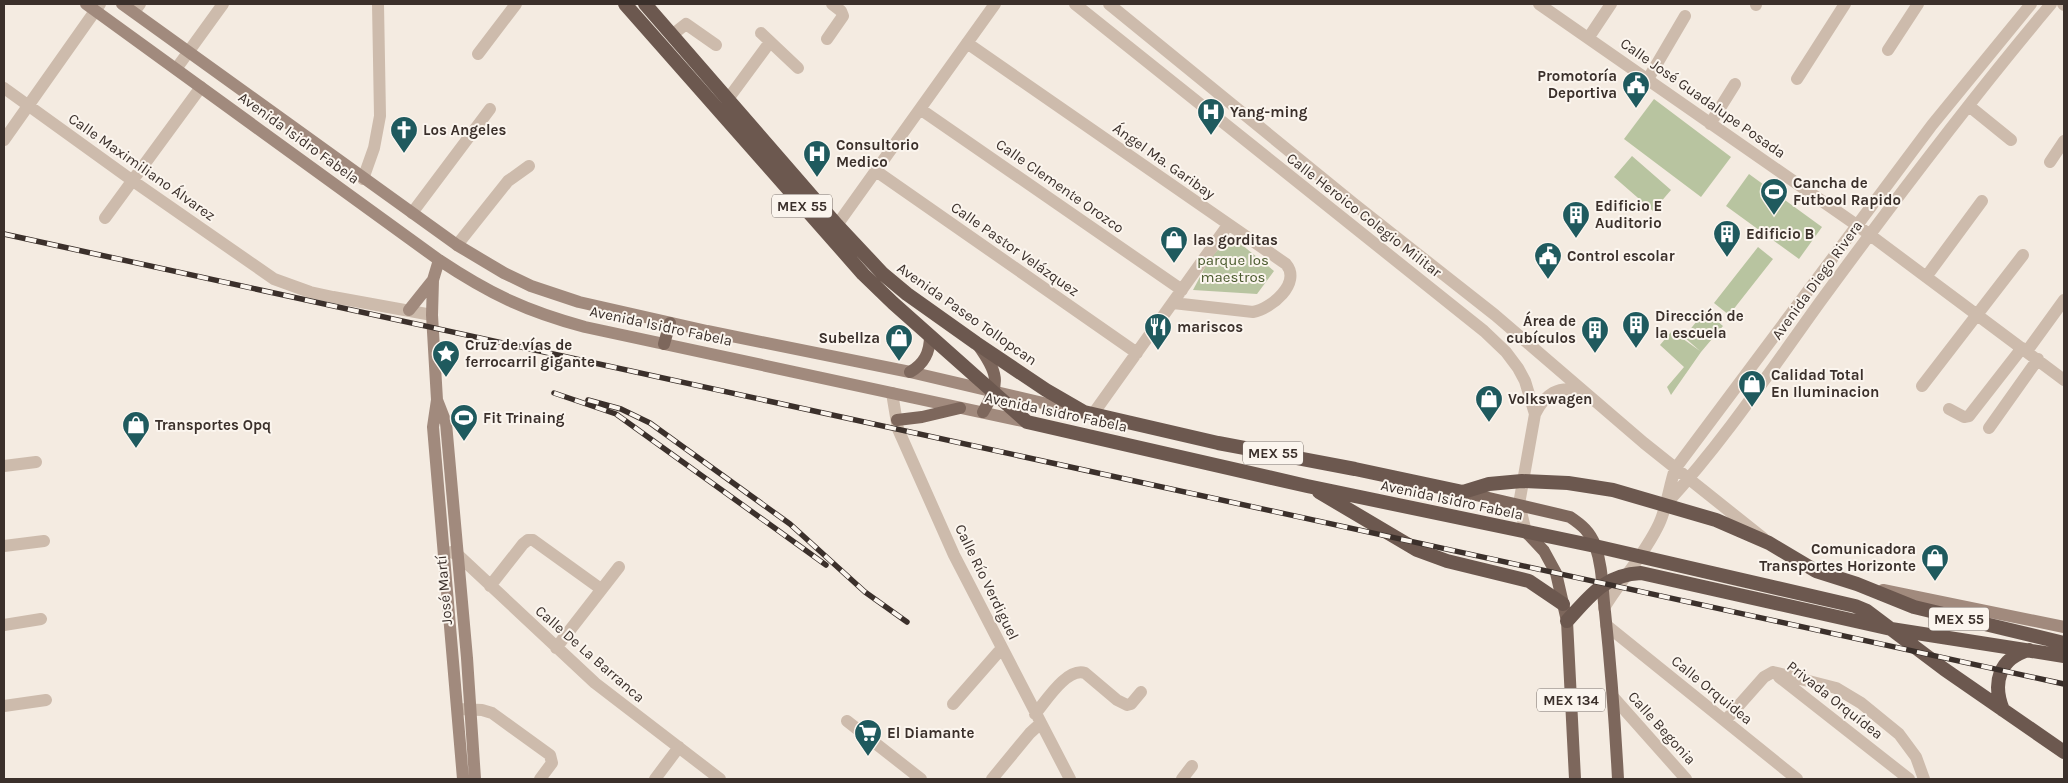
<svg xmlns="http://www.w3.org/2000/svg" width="2068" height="783" font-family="Karla,sans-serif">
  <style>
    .green { fill: #b8c4a0 }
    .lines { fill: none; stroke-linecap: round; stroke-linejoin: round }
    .minor { stroke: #cdbbac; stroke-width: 12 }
    .secondary { stroke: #a18a7d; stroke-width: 12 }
    .primary { stroke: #7d675c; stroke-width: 12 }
    .trunk { stroke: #6c584f; stroke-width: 14 }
    .rail-casing { stroke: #3b302b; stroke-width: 5.5 }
    .rail { stroke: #fbf5ee; stroke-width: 4; stroke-dasharray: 11; stroke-linecap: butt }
    .labels { text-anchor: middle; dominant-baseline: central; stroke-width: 4; stroke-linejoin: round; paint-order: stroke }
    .shield { fill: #fbf5ee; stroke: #756b66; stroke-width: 1 }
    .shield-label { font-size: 14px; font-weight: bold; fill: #3b302b }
    .poi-label { font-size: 15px; font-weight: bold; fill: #3b302b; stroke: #fbf5ee; text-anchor: start }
    .street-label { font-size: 15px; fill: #3b302b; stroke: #fbf5ee }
    .park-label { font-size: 15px; fill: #4a5a2e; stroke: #fbf5ee }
  </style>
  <rect width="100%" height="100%" fill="#f4ebe1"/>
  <path class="green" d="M1654,99L1731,157L1701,197L1624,139Z
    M1632,156L1671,190L1653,211L1614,177Z
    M1749,174L1822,227L1799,259L1726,206Z
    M1231,236L1274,271L1257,294L1193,290L1210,258Z
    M1758,247L1773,259L1729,315L1714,303Z
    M1705,311L1723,326L1701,352L1671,395L1667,387L1684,367L1660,345L1672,331L1700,351L1684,337Z"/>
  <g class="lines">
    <path class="minor" d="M1075,4L1484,331L1506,352L1518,368L1525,381L1535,414L1519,504L1526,532
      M1109,4L1354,204L1495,315L1644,443L1763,538
      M1539,4L1858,226L2064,380
      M2063,4L2064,5
      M1756,5V4
      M134,12L140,4
      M761,33L798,68
      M672,35L686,24L716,45
      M1589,37L1611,4
      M827,39L843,16L841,11L832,4
      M967,43L1286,264C1302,283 1271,309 1253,312L1173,303
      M1888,50L1918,4
      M478,54L516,4
      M176,69L223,4
      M1648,79L1685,16
      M1797,79L1845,4
      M4,88L133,181L274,279L310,292L333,297L432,315
      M728,99L770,42
      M1969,106L2011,140
      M920,109L1182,290
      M1710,124L1735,84
      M4,140L100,4
      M2050,162L2064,141
      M876,171L1137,353
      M363,179L374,148L380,116L378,4
      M412,213L490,109
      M105,218L201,87
      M837,225L995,4
      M457,245L508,181L529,166
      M1926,277L1982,201
      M2027,351L2064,300
      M1922,386L2023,255
      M892,393L898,429L954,555L1070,779
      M1949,409L1964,417L1969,416L2022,348
      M1093,414L1228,225
      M1535,414C1545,394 1558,385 1581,391
      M1989,428L2038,359
      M4,466L36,462
      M1667,503C1724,441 1771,370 1820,302C1894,201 1970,100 2051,4
      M4,546L44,541
      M451,552L458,555L595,683L720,779
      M490,586L523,544L528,540H533L601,589
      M1604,608C1621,580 1645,554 1659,524C1667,507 1669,487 1675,469L1932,125L2031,4
      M4,625L41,619
      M1606,625L1797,779
      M556,648L619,567
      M1773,672L1836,688L1861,703L1899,734L1916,757L1924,779
      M1779,677L1909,779
      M1614,698L1686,779
      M953,704L1002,648
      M4,706L46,700
      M458,709L482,710L492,713L550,755L552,763L540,779
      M1035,714C1046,701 1067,667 1085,673L1117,700L1127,705L1131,704L1141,692
      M847,721L921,779
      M1725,721L1764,677L1773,672
      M655,779L679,747
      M992,779L1030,733L1041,723
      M1182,779L1192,766"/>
    <path class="secondary" d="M86,4L439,260C490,294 526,311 585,327L1027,422
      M122,4L457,245L504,273L531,286L579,302L707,331L910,372L1077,411
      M439,260L433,280L432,315L437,400L433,427L463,779
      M409,310L433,280
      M437,400L446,423L467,658L475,779
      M1883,590L2064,627"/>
    <path class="primary" d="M664,344L670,323
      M978,345C998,373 1001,382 983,412
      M910,372C924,364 930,353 930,336
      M897,420L922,417L960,408
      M1463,492L1570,517C1582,525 1590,532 1595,545C1603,568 1602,589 1605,612C1611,668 1615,723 1618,779
      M1526,532L1544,551L1556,573L1567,621L1575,779"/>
    <path class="trunk" d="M625,4L863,274L893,303L1027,422L1307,486L1595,546L1855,606L1867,611L1944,669L2064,752
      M645,4L837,225L883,274L907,294L976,343L1046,390L1084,412L1218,443L1355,469L1463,492L1489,484L1522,481L1568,483L1613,490L1716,520L1769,543L1816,571L1857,584L1914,607L2064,643
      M1319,492L1417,550L1447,561L1529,581L1563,604
      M1567,621C1590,596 1604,575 1641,573L1891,629L2064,656
      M2003,710C1992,683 1999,658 2029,650"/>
    <defs>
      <path id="rail" d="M4,234L2064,684
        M554,393L616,414L826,565
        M588,400L621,409L650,423L790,524L865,592L907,622"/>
    </defs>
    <use href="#rail" class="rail-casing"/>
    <use href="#rail" class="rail"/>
  </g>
  <defs>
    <symbol id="civic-pin" viewBox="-11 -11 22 30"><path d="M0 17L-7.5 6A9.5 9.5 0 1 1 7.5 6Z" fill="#1f5a5e" stroke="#fbf5ee"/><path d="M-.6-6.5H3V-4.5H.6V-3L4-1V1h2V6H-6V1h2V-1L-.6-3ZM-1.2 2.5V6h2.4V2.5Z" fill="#fff"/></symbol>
    <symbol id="hospital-pin" viewBox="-11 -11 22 30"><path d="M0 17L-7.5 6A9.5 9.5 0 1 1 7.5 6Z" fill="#1f5a5e" stroke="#fbf5ee"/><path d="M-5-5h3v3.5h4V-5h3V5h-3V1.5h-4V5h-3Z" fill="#fff"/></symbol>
    <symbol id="church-pin" viewBox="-11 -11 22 30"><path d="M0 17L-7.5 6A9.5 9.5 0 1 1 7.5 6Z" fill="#1f5a5e" stroke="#fbf5ee"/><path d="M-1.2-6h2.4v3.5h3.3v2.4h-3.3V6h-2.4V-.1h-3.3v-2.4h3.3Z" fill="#fff"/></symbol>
    <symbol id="stadium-pin" viewBox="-11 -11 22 30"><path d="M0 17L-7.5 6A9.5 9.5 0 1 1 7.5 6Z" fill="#1f5a5e" stroke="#fbf5ee"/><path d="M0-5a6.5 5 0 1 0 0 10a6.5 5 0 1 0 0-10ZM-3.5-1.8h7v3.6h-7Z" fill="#fff"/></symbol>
    <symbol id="building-pin" viewBox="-11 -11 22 30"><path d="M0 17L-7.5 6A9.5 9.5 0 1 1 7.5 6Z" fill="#1f5a5e" stroke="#fbf5ee"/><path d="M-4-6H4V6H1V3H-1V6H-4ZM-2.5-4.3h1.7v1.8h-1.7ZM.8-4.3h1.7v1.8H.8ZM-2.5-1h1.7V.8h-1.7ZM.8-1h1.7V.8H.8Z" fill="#fff"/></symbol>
    <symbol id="shop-pin" viewBox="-11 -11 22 30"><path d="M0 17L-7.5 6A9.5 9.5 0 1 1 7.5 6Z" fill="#1f5a5e" stroke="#fbf5ee"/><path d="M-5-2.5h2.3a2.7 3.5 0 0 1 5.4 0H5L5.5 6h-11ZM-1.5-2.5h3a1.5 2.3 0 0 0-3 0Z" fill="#fff"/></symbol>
    <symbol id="restaurant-pin" viewBox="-11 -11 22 30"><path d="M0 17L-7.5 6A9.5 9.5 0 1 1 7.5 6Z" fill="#1f5a5e" stroke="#fbf5ee"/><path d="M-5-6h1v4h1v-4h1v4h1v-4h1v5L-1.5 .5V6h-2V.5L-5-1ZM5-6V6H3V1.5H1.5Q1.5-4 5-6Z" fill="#fff"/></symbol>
    <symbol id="sight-pin" viewBox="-11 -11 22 30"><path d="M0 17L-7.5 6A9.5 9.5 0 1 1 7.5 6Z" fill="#1f5a5e" stroke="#fbf5ee"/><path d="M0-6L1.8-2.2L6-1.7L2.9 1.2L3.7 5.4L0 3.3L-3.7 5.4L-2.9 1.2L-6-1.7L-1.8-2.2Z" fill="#fff"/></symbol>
    <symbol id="supermarket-pin" viewBox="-11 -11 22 30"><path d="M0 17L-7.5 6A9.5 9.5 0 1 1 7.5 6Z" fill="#1f5a5e" stroke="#fbf5ee"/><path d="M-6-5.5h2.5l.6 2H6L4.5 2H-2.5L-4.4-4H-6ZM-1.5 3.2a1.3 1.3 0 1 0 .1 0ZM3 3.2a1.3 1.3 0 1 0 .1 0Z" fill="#fff"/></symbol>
  </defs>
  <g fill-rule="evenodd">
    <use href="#civic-pin" x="1620" y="69" width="32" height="43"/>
    <use href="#hospital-pin" x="1195" y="96" width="32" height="43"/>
    <use href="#church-pin" x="388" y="114" width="32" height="43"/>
    <use href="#hospital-pin" x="801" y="138" width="32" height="43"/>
    <use href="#stadium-pin" x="1758" y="176" width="32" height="43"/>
    <use href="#building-pin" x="1560" y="199" width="32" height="43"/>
    <use href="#building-pin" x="1711" y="218" width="32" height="43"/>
    <use href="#shop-pin" x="1158" y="224" width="32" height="43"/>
    <use href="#civic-pin" x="1532" y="240" width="32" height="43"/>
    <use href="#building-pin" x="1620" y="309" width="32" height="43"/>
    <use href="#restaurant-pin" x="1142" y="311" width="32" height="43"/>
    <use href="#building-pin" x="1579" y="314" width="32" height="43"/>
    <use href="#shop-pin" x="883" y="322" width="32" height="43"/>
    <use href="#sight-pin" x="430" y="338" width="32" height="43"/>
    <use href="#shop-pin" x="1736" y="368" width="32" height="43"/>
    <use href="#shop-pin" x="1473" y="383" width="32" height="43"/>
    <use href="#stadium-pin" x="448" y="402" width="32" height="43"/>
    <use href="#shop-pin" x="120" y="409" width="32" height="43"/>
    <use href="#shop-pin" x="1919" y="542" width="32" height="43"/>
    <use href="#supermarket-pin" x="852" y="717" width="32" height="43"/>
  </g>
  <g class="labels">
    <g class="shield">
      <rect x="772" y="194.5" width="60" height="23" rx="4"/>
      <rect x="1243" y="441.5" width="60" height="23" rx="4"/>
      <rect x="1929" y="607.5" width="60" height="23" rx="4"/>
      <rect x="1537" y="688.5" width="68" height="23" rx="4"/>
    </g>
    <g class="shield-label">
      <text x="802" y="206">MEX 55</text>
      <text x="1273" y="453">MEX 55</text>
      <text x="1959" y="619">MEX 55</text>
      <text x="1571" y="700">MEX 134</text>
    </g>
    <g class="poi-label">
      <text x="1617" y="76" text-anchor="end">Promotoría<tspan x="1617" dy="17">Deportiva</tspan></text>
      <text x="1230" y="112">Yang-ming</text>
      <text x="423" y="130">Los Angeles</text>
      <text x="836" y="145">Consultorio<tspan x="836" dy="17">Medico</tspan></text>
      <text x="1793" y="183">Cancha de<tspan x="1793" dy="17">Futbool Rapido</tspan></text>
      <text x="1595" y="206">Edificio E<tspan x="1595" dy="17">Auditorio</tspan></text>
      <text x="1746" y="234">Edificio B</text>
      <text x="1193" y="240">las gorditas</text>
      <text x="1567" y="256">Control escolar</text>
      <text x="1655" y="316">Dirección de<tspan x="1655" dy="17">la escuela</tspan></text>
      <text x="1576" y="321" text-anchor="end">Área de<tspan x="1576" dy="17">cubículos</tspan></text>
      <text x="1177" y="327">mariscos</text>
      <text x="880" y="338" text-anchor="end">Subellza</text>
      <text x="465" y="345">Cruz de vías de<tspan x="465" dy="17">ferrocarril gigante</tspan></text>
      <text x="1771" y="375">Calidad Total<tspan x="1771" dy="17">En Iluminacion</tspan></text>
      <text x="1508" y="399">Volkswagen</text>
      <text x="483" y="418">Fit Trinaing</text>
      <text x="155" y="425">Transportes Opq</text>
      <text x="1916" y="549" text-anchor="end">Comunicadora<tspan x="1916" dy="17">Transportes Horizonte</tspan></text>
      <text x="887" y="733">El Diamante</text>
    </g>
    <g class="street-label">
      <text transform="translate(1703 98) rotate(35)">Calle José Guadalupe Posada</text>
      <text transform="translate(299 138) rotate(36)">Avenida Isidro Fabela</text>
      <text transform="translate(1164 161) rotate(35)">Ángel Ma. Garibay</text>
      <text transform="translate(142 167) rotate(35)">Calle Maximiliano Álvarez</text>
      <text transform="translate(1060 186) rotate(35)">Calle Clemente Orozco</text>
      <text transform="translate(1364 215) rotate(38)">Calle Heroico Colegio Militar</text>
      <text transform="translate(1015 249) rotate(35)">Calle Pastor Velázquez</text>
      <text transform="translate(1817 280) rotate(-54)">Avenida Diego Rivera</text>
      <text transform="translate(967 314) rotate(35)">Avenida Paseo Tollopcan</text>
      <text transform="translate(661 326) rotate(12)">Avenida Isidro Fabela</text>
      <text transform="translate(1056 412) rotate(12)">Avenida Isidro Fabela</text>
      <text transform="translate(1452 500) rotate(12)">Avenida Isidro Fabela</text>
      <text transform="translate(987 582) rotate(64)">Calle Río Verdiguel</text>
      <text transform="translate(444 590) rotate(-95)">José Martí</text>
      <text transform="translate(590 654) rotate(41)">Calle De La Barranca</text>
      <text transform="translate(1712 690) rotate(39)">Calle Orquidea</text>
      <text transform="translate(1835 700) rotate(38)">Privada Orquídea</text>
      <text transform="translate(1662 728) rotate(48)">Calle Begonia</text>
    </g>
    <g class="park-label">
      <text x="1233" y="260">parque los<tspan x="1233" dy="17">maestros</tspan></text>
    </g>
  </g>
  <rect width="2068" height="783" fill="none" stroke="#3b302b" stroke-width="10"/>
</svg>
